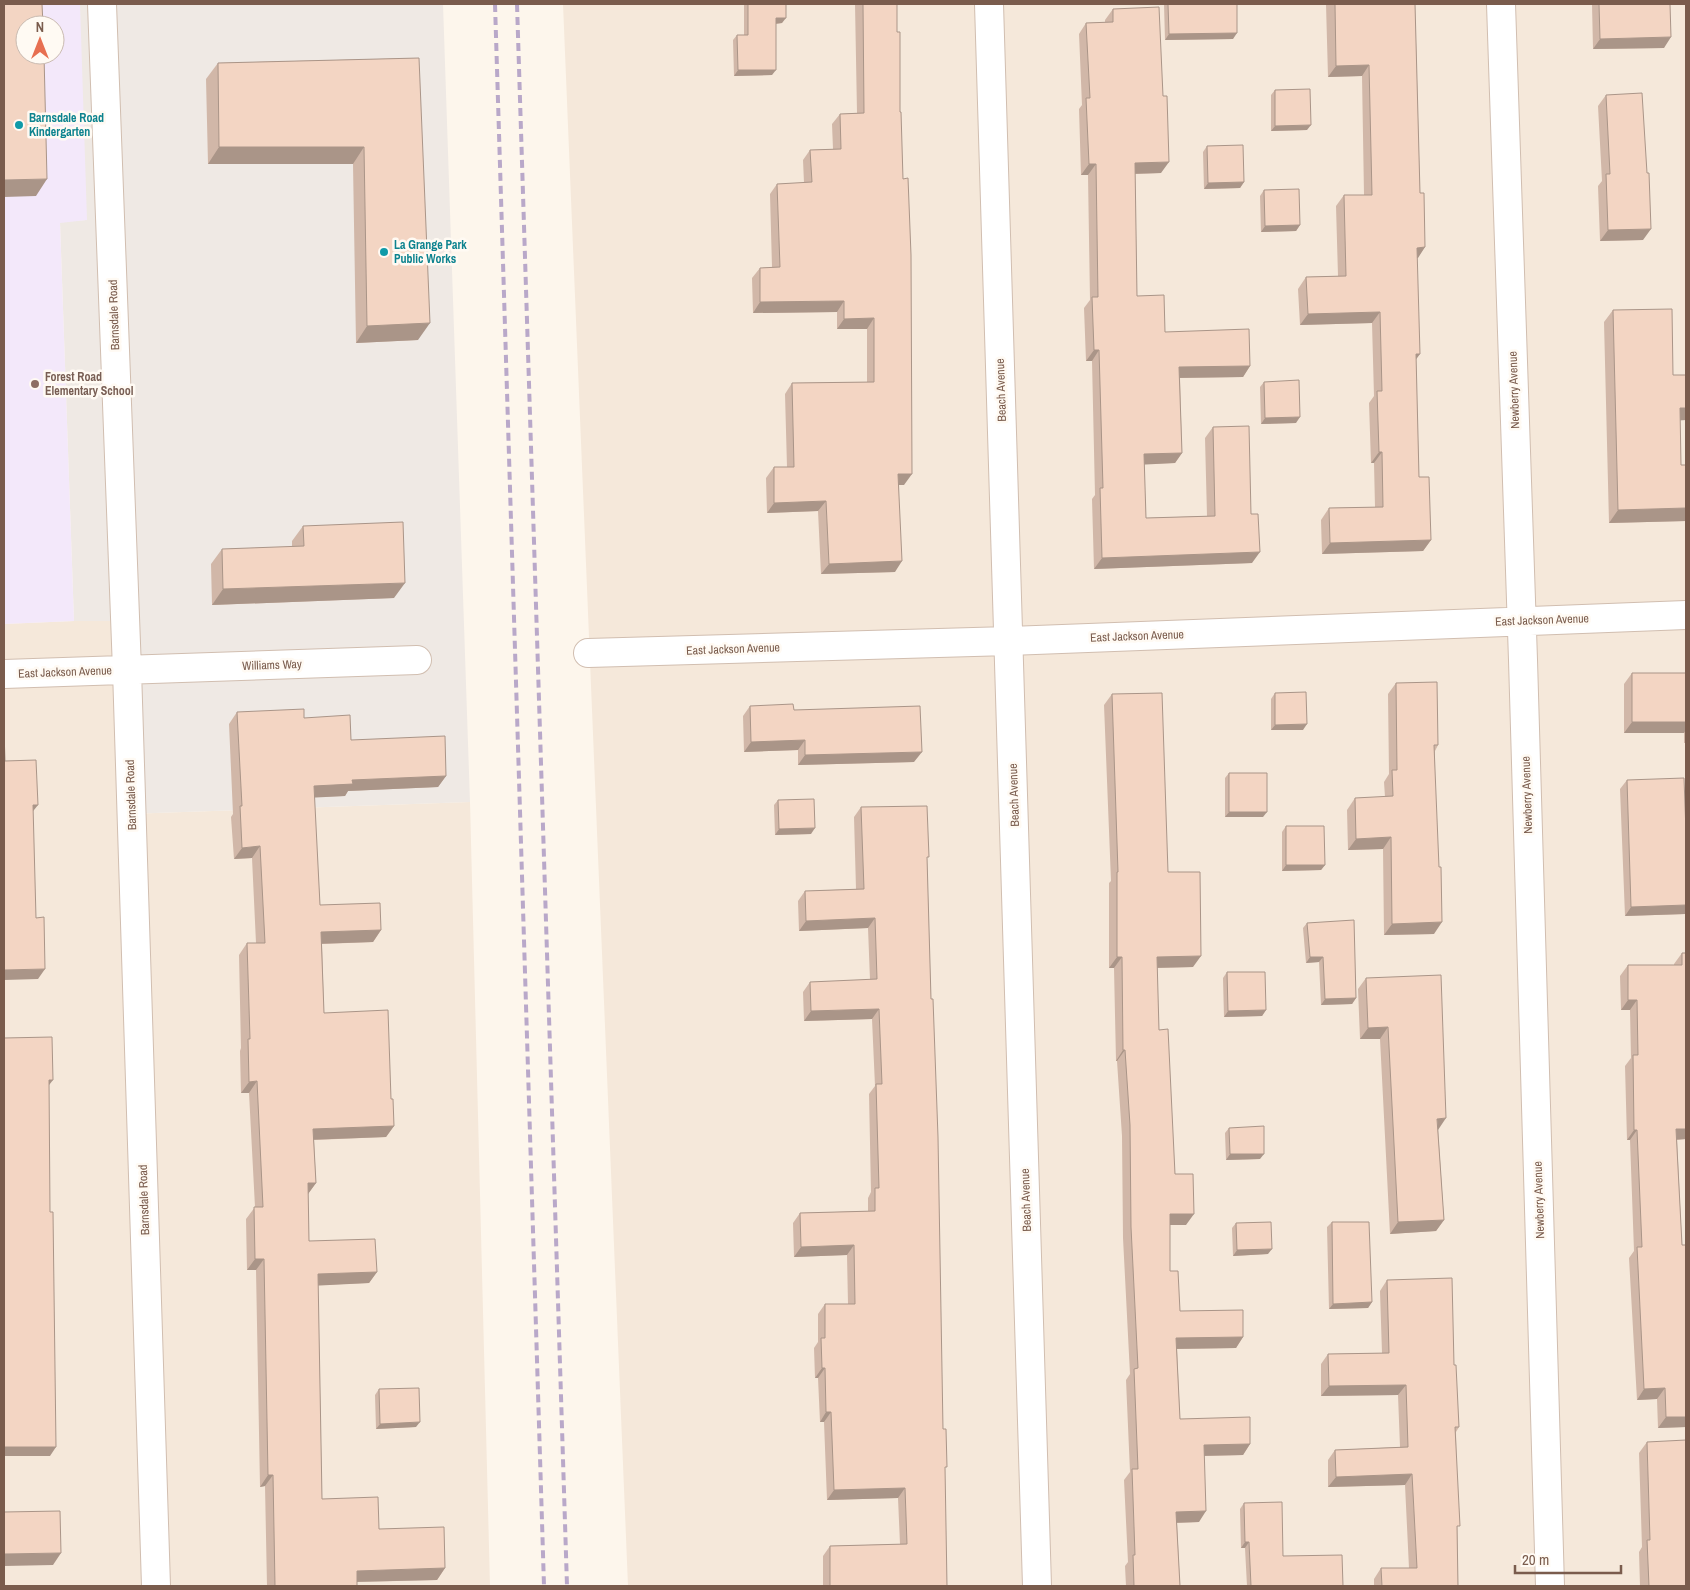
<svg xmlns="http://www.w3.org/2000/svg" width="1690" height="1590" font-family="'Archivo Narrow',sans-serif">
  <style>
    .residential { fill: #f5e8da }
    .industrial { fill: #efe9e4 }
    .education { fill: #f3e8fa; fill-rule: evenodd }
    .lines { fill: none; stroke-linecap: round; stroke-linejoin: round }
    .minor-casing { stroke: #d1beb0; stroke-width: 30 }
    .minor { stroke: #fff; stroke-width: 28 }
    .rail { stroke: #b9a8c9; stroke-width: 4; stroke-dasharray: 8 5; stroke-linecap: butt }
    .wall { fill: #d1b7a8 }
    .shaded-wall { fill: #aa9588 }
    .building { fill: #f3d5c3; stroke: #aa9588 }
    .culture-dot { fill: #0f9aa8; stroke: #fffaf3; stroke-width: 2 }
    .education-dot { fill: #8d6e63; stroke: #fffaf3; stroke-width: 2 }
    .labels { text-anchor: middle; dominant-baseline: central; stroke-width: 5; stroke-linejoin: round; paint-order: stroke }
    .culture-label { font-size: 12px; font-weight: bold; fill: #0d838f; stroke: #fffaf3; text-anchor: start }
    .street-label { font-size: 12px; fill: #7a5c4d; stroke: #fffaf3 }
    .education-label { font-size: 12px; font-weight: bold; fill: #785e54; stroke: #fffaf3; text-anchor: start }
  </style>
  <rect width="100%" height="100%" fill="#fdf6ec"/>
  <path class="residential" d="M563,4H1686V1586H628Z
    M74,621H119L127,814L470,802L490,1586H4V624Z"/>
  <path class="industrial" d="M79,4H443L470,802L126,814L119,621H74L60,222L86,220Z"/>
  <path class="education" d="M4,4H80L87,220L60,223L74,621L4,624ZM25,25H55V55H25Z"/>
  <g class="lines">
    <defs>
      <path id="minor" d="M102,4L127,670L156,1586
        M989,4L1037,1586
        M1501,4L1523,660L1550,1586
        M588,653L1009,641L1686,615
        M4,674L417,660"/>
    </defs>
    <use href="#minor" class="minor-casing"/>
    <use href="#minor" class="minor"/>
    <path class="rail" d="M495,4L544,1586
      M517,4L567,1586"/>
  </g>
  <path class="wall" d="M744,4H786L782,23L776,24L772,75L734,76L733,40L737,35H744Z
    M855,4H897V32L900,112L904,485H899L895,572L821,574L818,511L767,513L766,478L774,467H787L785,394L792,383L867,382V329H837V312L753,313L752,278L760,268L772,267L770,194L777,184L804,183L803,160L810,150L833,149L832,124L840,114L857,113Z
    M1164,4H1237L1233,39L1165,40Z
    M1326,4H1415L1420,193L1425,247L1417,258L1416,361L1419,477L1431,540L1423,551L1322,554L1321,520L1329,508L1375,507L1374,463H1371L1369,403L1374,396L1372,323L1300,325L1298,289L1306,277L1338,276L1336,206L1344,195H1364L1362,76L1328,77Z
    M1592,4H1670L1664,48L1593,49Z
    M1113,9L1161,173L1135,174L1137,296L1165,332L1250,366L1243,377L1180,378L1182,453L1175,463L1144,464L1146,518L1207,516L1205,438L1213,427L1252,563L1094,569L1092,499L1095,495L1092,361H1086L1084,308L1090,300L1088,175H1081L1079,109L1082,105L1079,34L1086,23L1105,22V20Z
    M419,58L418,340L356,343L353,164H208L206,79L218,63Z
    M1275,90L1307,130L1271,131V95Z
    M1606,95L1643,240L1600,241L1598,186L1602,181L1598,106Z
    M1207,146L1244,182L1240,188L1204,189L1203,152Z
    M1264,190L1300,225L1296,231L1261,232L1260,196Z
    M1613,310L1673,375H1686V420H1680L1681,465H1686V521L1609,523L1604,322Z
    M1264,382L1296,423L1261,424L1260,387Z
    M303,526L394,598L212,605L211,564L222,549L292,547V541Z
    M1632,673H1686V743H1684V733H1624V684Z
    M1396,683L1438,745L1435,751L1434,934L1384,935L1383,849L1348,850L1347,810L1355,798L1385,797L1384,782L1389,774L1388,694Z
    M1275,693L1303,730H1271V699Z
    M1112,694L1168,872L1193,967L1157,968L1159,1030L1175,1174L1186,1225H1170V1271L1180,1311L1243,1337L1236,1348L1177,1349L1180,1419L1250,1444L1243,1455L1204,1456L1199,1522L1177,1523L1180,1586H1126L1125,1566L1128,1562L1124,1480L1130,1472L1126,1380L1130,1374L1123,1238L1122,1136L1117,1061H1116L1114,968H1109V883L1111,881L1104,705Z
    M750,706L794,710L914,762L798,765V750L744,752L743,716Z
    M237,712L304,718L351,740L446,776L438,787L348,791L345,796L314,797L320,905L381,930L373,942L322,944L324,1013L391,1099L394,1126L386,1137L314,1140L316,1183L308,1194L309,1241L377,1272L369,1283L318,1285L322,1499L379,1529L445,1568L437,1580L357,1582V1586H267L265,1486L260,1487L256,1270H247L246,1219L255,1207L249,1093H241L240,1051L241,1048L239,955L247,943H256L252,858L234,859L231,817L233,814L229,724Z
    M1229,773L1263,817H1225V778Z
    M1627,780L1685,914L1625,916L1620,789Z
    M778,800L811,834L775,835L774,805Z
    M861,807L927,859L947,1586H823V1556L830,1546L900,1544L898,1498L827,1500L824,1422H820L818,1378H815L814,1348L818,1342V1314L825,1304H848L847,1255L794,1257L793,1223L800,1213L868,1211V1198L871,1192L869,1094L875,1086L872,1019L804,1021L803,992L810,982L870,980L868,928L799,931L798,901L805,891L856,889L854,817Z
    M1286,826L1325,865L1321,870L1282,871V832Z
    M1307,923L1356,998L1352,1004L1321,1005L1319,962L1306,963L1303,928Z
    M1682,953L1686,1139L1677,1140L1682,1245H1686V1427L1658,1428L1657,1399L1637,1400L1629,1258L1634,1251L1630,1140H1627L1625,1066L1631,1058L1630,1010H1621L1620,976L1628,965H1674V964Z
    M1227,972L1266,1010L1262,1016L1224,1017L1223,978Z
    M1366,978L1438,1129L1444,1220L1436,1231L1390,1234L1380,1039H1360L1358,989Z
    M1229,1128L1260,1159L1226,1160L1225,1133Z
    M1332,1222L1372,1302L1368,1308L1329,1309L1327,1227Z
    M1236,1223L1268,1254L1233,1256L1232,1228Z
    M1387,1280L1454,1365L1459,1427L1456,1432L1458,1586H1374V1579L1381,1568H1409L1405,1485L1328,1487V1460L1335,1450L1400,1447L1398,1395L1321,1396V1364L1328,1354L1382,1353L1380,1291Z
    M379,1389L416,1427L376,1429L375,1395Z
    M1647,1442L1686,1586H1640L1639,1552L1642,1547L1639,1453Z
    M1244,1503L1283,1556L1343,1586H1247L1245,1548H1241L1240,1509Z"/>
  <path class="shaded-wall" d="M776,18H786L782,23L772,24Z
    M1237,33L1233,39L1165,40L1169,34Z
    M1671,37L1664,48L1593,49L1600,39Z
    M1369,65L1362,76L1328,77L1336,66Z
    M738,70H776L772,75L734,76Z
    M1311,125L1307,130L1271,131L1275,126Z
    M219,147H364L353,164H208Z
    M1169,162L1161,173L1127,174L1135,163Z
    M1089,164H1096L1088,175H1081Z
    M47,179L36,196L4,197V180Z
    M1244,182L1240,188L1204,189L1208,183Z
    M1300,225L1296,231L1261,232L1265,226Z
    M1651,229L1643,240L1600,241L1608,230Z
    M1425,247L1418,258L1409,259L1417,248Z
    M844,301L837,312L753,313L760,302Z
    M1380,312L1372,323L1300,325L1308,314Z
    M874,318L867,329H837L844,319Z
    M430,323L418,340L356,343L367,326Z
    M1094,350H1099L1092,361H1086Z
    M1416,354H1420L1412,365Z
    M1250,366L1243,377L1172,378L1179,367Z
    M1680,408H1686V420L1671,421Z
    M1300,417L1296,423L1261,424L1265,418Z
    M1379,452H1382L1374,463H1371Z
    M1182,453L1175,463L1136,465L1144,454Z
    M898,474H912L904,485H891Z
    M826,501L818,511L767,513L774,503Z
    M1686,508V521L1609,523L1618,510Z
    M1431,540L1423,551L1322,554L1330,543Z
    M1260,552L1252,563L1094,569L1102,558Z
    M902,561L895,572L821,574L829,564Z
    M405,583L394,598L212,605L223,589Z
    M1632,722H1686V730L1684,733H1624Z
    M1307,724L1303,730H1271L1275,725Z
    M805,740L798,750L744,752L751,742Z
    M922,752L914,762L798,765L805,755Z
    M446,776L438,787L348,791L345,796L306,798L314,786L352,780Z
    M33,805H38L30,815Z
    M1229,812H1267L1263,817H1225Z
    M815,828L811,834L775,835L779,829Z
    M1391,837L1383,849L1348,850L1356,839Z
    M260,846L252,858L234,859L242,848Z
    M1286,865H1325L1321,870L1282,871Z
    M1686,905V912L1685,914L1625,916L1631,907Z
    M875,918L868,928L799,931L806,921Z
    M1442,922L1434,934L1384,935L1392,924Z
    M381,930L373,942L313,944L321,932Z
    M1201,956L1193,967L1149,968L1157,957Z
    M1117,957H1122L1114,968H1109Z
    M1310,957H1323L1319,962L1306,963Z
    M45,969L38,979L4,980V970Z
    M1356,998L1352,1004L1321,1005L1325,999Z
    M1628,1000H1637L1630,1010H1621Z
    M879,1009L872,1019L804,1021L811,1011Z
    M1266,1010L1262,1016L1224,1017L1228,1011Z
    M1388,1027L1380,1039H1360L1368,1028Z
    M1123,1050H1125L1117,1061H1116Z
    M49,1080H53L46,1089Z
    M257,1081L249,1093H241L249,1082Z
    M1446,1118L1438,1130L1437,1119Z
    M394,1126L386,1137L305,1140L313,1129Z
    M1676,1129H1686V1139L1669,1140Z
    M1634,1130H1637L1630,1140H1627Z
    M1230,1154H1264L1260,1159L1226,1160Z
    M308,1183H316L308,1194Z
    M1170,1214H1194L1186,1225H1162Z
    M1444,1220L1436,1231L1390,1234L1398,1222Z
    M854,1245L847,1255L794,1257L801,1247Z
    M1272,1249L1268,1254L1233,1256L1237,1250Z
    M255,1259H264L256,1270H247Z
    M377,1272L369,1283L310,1286L318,1274Z
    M1372,1302L1368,1308L1329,1309L1333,1304Z
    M1243,1337L1236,1348L1168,1349L1176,1338Z
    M822,1368H825L818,1378H815Z
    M1406,1385L1398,1395L1321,1396L1329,1386Z
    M1665,1388L1657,1399L1637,1400L1644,1389Z
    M826,1412H831L824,1422H820Z
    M1666,1417H1686V1427L1658,1428Z
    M420,1422L416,1427L376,1429L380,1424Z
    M1250,1444L1243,1455L1196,1456L1204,1445Z
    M4,1447H56L50,1456H4Z
    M1412,1474L1405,1485L1328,1487L1336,1477Z
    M268,1475H273L265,1486L260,1487Z
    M905,1488L898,1498L827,1500L834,1490Z
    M1206,1511L1199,1522L1168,1523L1176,1512Z
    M1245,1542H1249L1245,1548H1241Z
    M61,1553L53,1565L4,1566V1554Z
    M445,1568L437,1580L349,1582L357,1571Z"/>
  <path class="building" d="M4,4H42L43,25H25V55H44L47,179L4,180Z
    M748,4H786V18H776V70H738L737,35H748Z
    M863,4H897V32H900V112H901L903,179L908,178L911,255L912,474H898L902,561L829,564L826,501L774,503V467H794L792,383L874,382V318L844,319V301L760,302V268L780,267L777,184L812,182L810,150L841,149L840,114L864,113Z
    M1168,4H1237V33L1169,34Z
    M1335,4H1415L1420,193H1424L1425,247L1417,248L1420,354H1416L1419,477H1429L1431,540L1330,543L1329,508L1383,507L1382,452H1379L1377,391H1382L1380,312L1308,314L1306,277L1346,276L1344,195H1372L1369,65L1336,66Z
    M1599,4H1670L1671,37L1600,39Z
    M1159,7L1163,96H1167L1169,162L1135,163L1137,296L1164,295L1165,332L1249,329L1250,366L1179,367L1182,453L1144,454L1146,518L1215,516L1213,427L1249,426L1251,514H1258L1260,552L1102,558L1100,488H1103L1099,350H1094L1092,297H1098L1096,164H1089L1086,98H1090L1086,23L1113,22V9Z
    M419,58L430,323L367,326L364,147H219L218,63Z
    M1310,89L1311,125L1275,126V90Z
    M1642,93L1647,173H1649L1651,229L1608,230L1606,174H1610L1606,95Z
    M1243,145L1244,182L1208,183L1207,146Z
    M1299,189L1300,225L1265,226L1264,190Z
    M1672,309L1673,375H1686V408H1680L1681,465H1686V508L1618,510L1613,310Z
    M1299,380L1300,417L1265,418L1264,382Z
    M403,522L405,583L223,589L222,549L304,546L303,526Z
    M1632,673H1686V722H1632Z
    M1437,682L1438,745H1434L1439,867H1441L1442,922L1392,924L1391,837L1356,839L1355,798L1393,796L1392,770H1397L1396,683Z
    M1306,692L1307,724L1275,725V693Z
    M1162,693L1168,872H1200L1201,956L1157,957L1159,1030L1168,1029L1175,1174H1193L1194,1214H1170V1271H1178L1180,1311L1243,1310V1337L1176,1338L1180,1419L1250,1417V1444L1204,1445L1206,1511L1176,1512L1180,1586H1134L1133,1555H1135L1132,1469H1138L1134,1369L1138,1368L1131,1227L1130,1125L1125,1050H1123L1122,957H1117V872H1118L1112,694Z
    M793,704L794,710L920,706L922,752L805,755V740L751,742L750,706Z
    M304,709V718L350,715L351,740L445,736L446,776L352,780L353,784L314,786L320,905L380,903L381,930L321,932L324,1013L388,1010L391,1099H393L394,1126L313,1129L316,1183H308L309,1241L375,1239L377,1272L318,1274L322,1499L378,1497L379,1529L444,1527L445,1568L357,1571V1586H275L273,1475H268L264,1259H255L254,1207H263L257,1081L249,1082L248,1039H250L247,943H265L260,846L242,848L240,806H242L237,712Z
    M4,732L5,761L36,760L38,805H33L36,918L44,917L45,969L4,970Z
    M1229,773H1267V812H1229Z
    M1684,778L1686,832V905L1631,907L1627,780Z
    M814,799L815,828L779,829L778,800Z
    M927,806L929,857H927L931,999H933L938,1137L943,1429H946L947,1467H945L947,1586H830V1546L907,1544L905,1488L834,1490L831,1412H826L825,1368H822L821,1338H825V1304H855L854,1245L801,1247L800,1213L875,1211V1188H879L876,1084H882L879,1009L811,1011L810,982L877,979L875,918L806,921L805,891L864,889L861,807Z
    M1286,826H1324L1325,865H1286Z
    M1354,920L1356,998L1325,999L1323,957H1310L1307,923Z
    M1682,953H1686V1129H1676L1682,1245H1686V1417H1666L1665,1388L1644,1389L1637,1247H1642L1637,1130H1634L1633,1055H1638L1637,1000H1628V965H1682Z
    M1227,972H1265L1266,1010L1228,1011Z
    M1441,975L1446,1118L1437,1119L1444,1220L1398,1222L1388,1027L1368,1028L1366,978Z
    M52,1037L53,1080H49L50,1212H53L56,1447H4V1038Z
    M1264,1126V1154H1230L1229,1128Z
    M1271,1222L1272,1249L1237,1250L1236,1223Z
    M1332,1222H1369L1372,1302L1333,1304Z
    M1452,1278L1454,1365H1456L1459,1427H1455L1460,1526H1457L1458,1586H1382L1381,1568H1417L1412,1474L1336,1477L1335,1450L1408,1447L1406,1385L1329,1386L1328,1354L1389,1353L1387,1280Z
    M419,1388L420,1422L380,1424L379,1389Z
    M1686,1440V1586H1649L1647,1540H1650L1647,1442Z
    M1282,1502L1283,1556L1342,1555L1343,1586H1251L1249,1542H1245L1244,1503Z
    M60,1511L61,1553L4,1554V1512Z"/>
  <g class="culture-dot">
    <circle cx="19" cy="125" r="5"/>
    <circle cx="384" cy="252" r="5"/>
  </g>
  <circle class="education-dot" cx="35" cy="384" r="5"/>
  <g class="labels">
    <g class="culture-label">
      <text x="29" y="118">Barnsdale Road<tspan x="29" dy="14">Kindergarten</tspan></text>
      <text x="394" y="245">La Grange Park<tspan x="394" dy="14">Public Works</tspan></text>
    </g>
    <g class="street-label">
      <text transform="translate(114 315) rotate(-92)">Barnsdale Road</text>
      <text transform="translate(1001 390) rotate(-92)">Beach Avenue</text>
      <text transform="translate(1514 390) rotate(-92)">Newberry Avenue</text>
      <text transform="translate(1542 620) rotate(-2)">East Jackson Avenue</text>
      <text transform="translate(1137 636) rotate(-2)">East Jackson Avenue</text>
      <text transform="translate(733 649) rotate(-2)">East Jackson Avenue</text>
      <text transform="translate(272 665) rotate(-2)">Williams Way</text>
      <text transform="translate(65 672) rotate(-2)">East Jackson Avenue</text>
      <text transform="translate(131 795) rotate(-92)">Barnsdale Road</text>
      <text transform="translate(1014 795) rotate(-92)">Beach Avenue</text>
      <text transform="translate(1527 795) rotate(-92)">Newberry Avenue</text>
      <text transform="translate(144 1200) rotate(-92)">Barnsdale Road</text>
      <text transform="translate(1026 1200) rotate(-92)">Beach Avenue</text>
      <text transform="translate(1539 1200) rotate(-92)">Newberry Avenue</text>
    </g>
    <g class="education-label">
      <text x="45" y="377">Forest Road<tspan x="45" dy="14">Elementary School</tspan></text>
    </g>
  </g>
  <rect width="1690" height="1590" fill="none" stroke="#7a5c4d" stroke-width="10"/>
  <g transform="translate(40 40)"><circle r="24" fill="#fffaf3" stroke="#cabbb1"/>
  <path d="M0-4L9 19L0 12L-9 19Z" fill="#e76f51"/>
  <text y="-8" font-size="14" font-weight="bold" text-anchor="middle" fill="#7a5c4d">N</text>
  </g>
  <path d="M1515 1565v8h106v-8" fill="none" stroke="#7a5c4d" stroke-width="2.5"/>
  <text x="1522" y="1565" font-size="15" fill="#7a5c4d" stroke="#fffaf3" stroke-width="4" paint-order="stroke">20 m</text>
</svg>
